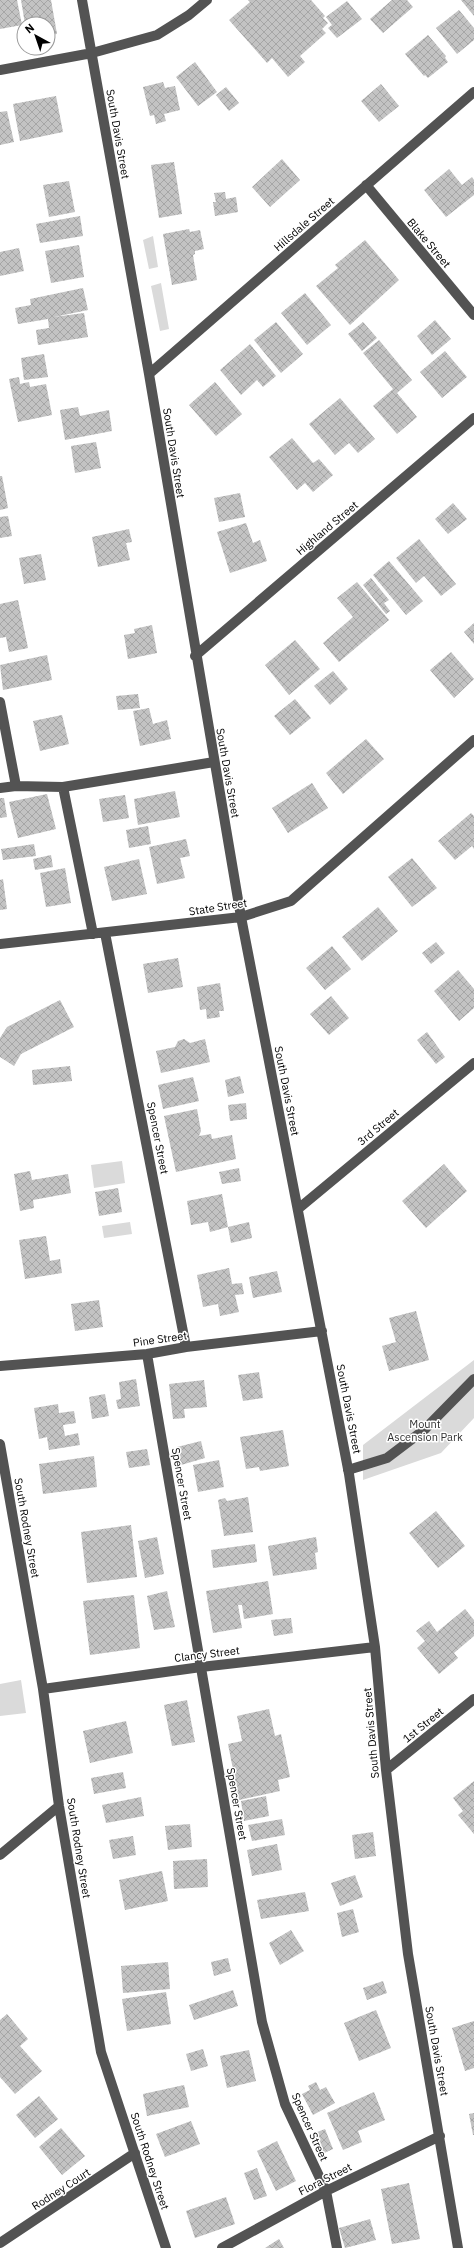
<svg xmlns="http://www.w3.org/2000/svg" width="474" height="2248" font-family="'IBM Plex Sans',sans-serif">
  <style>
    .green { fill: #dadada }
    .building { fill: url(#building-cross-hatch) }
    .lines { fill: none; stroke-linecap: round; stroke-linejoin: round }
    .minor { stroke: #535353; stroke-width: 10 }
    .labels { text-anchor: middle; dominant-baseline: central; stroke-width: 3; stroke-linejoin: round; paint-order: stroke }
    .street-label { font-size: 11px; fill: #000; stroke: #fff }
    .park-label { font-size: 11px; fill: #313131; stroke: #fff }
  </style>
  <defs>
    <pattern id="building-cross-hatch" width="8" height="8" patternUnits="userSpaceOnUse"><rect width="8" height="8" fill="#c3c3c3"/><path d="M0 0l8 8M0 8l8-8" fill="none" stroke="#a6a6a6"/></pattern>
  </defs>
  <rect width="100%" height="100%" fill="#fff"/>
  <path class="green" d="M153,236L158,267L149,269L143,240Z
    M161,283L169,329L160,331L151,286Z
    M122,1161L125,1183L94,1188L91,1165Z
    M130,1222L132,1234L104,1238L102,1226Z
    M474,1360V1418L441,1453L363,1480V1445Z
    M21,1680L26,1713L0,1716V1684Z"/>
  <path class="building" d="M0,0H17L22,25L0,29Z
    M21,0H51L57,34L48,35V24H25Z
    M248,0H311L325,16L323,18L328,23L322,29L326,33L300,56L305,62L288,77L272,58L267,63L229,20L250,2Z
    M392,0H407L413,7L383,33L370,19Z
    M461,0H474V16Z
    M347,1L362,19L337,38L328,28L332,25L326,17Z
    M459,10L474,28V40L457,54L436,28Z
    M428,35L446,56L445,58L448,62L428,78L425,75L424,76L405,54Z
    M195,62L217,92L198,106L176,77Z
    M163,82L165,88L175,86L180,110L164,114L166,121L156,124L154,115L150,116L143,87Z
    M381,84L399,106L379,122L361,101Z
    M226,87L239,103L229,111L216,95Z
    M56,96L63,132L20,141L13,104Z
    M7,111L14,142L0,145V112Z
    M282,159L300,180L270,207L252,187Z
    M174,162L182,214L159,218L151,165Z
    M449,169L462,185L472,177L474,180V195L446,217L424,190Z
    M69,181L75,212L49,217L43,185Z
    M225,192L226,199L236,197L238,212L215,216L213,202H216L214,193Z
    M80,216L83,236L40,243L36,224Z
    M189,229L190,232L200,230L204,249L195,251V254L193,255L197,280L172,285L163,234Z
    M365,240L399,280L350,325L316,286L338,268L335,265Z
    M79,245L84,277L51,283L45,251Z
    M19,248L24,271L0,276V252Z
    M83,288L88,310L54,317L84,313L88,337L38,345L36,330L49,328L48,319L18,324L15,308L31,305L30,299Z
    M305,293L331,325L307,345L281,313Z
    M435,320L451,339L432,355L417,336Z
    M276,322L303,354L281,373L254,340Z
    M363,322L377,338L362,351L348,334Z
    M379,340L412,380L397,393L417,417L397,434L373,406L393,389L363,353Z
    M250,344L276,376L263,387L257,380L241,395L220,370Z
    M445,351L467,377L442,398L420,372Z
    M44,354L48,377L24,380L21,358Z
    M19,377L20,384L29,382L30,387L46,384L52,415L18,422L9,379Z
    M215,382L242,414L216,436L189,405Z
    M340,398L375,439L358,453L349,443L335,455L309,424Z
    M78,407L80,416L109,410L112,431L65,440L60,410Z
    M292,438L313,463L319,459L333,475L313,492L305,483L297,490L269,457Z
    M96,442L101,468L75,473L71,446Z
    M0,476H2L8,508L0,510Z
    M240,493L245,517L219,522L214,498Z
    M453,503L467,519L448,534L435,519Z
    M8,516L12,536L0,538V517Z
    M246,523L253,543L260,540L267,561L230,573L217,532Z
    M129,529L132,542L126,543L130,560L98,567L92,537Z
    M419,539L456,584L441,596L424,576L416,583L396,558Z
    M41,554L46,580L24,584L19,558Z
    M389,561L423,601L406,615L373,575Z
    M371,578L389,600L384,603L390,611L386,614L363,585Z
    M357,582L389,620L339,662L323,643L353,617L337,598Z
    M18,600L28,648L9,652L6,637L0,638V604Z
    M474,623V644L464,632Z
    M152,625L157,653L128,659L124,635L135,633L134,629Z
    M295,640L320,669L289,695L265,665Z
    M451,652L474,679L454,698L430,670Z
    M47,655L52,680L3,690L0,665Z
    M333,671L348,689L330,705L314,686Z
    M138,694L140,708L118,710L116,696Z
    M295,699L311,718L290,735L274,716Z
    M149,708L153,724L167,720L171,739L140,746L133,711Z
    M62,715L69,744L40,751L33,721Z
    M366,739L384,759L343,794L326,773Z
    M312,783L328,808L288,833L272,808Z
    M175,791L180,817L138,825L134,799Z
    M47,794L56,829L18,838L9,802Z
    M125,795L129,818L103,822L99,799Z
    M0,798H4L7,817L0,818Z
    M471,813L474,816V849L472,846L455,860L438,841Z
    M148,826L151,844L129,848L126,830Z
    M186,839L190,856L180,858L185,878L157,884L149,847Z
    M34,844L36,856L3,860L1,849Z
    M51,855L53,867L35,870L33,859Z
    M412,858L437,888L412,907L388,877Z
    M139,859L147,894L112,901L104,867Z
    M65,868L71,903L46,907L40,873Z
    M3,879L7,909L0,910V880Z
    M378,907L398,931L362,961L342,937Z
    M436,942L445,953L431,964L422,953Z
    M332,946L351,969L325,990L306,968Z
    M178,958L183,987L148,993L143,964Z
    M458,970L474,989V1008L459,1021L434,991Z
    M220,983L224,1011H219L220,1017L207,1019L206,1009L200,1010L197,987Z
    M331,996L349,1018L329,1035L310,1014Z
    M60,1000L74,1027L21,1054L14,1066L0,1057V1038L7,1027Z
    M427,1032L445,1057L436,1064L417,1040Z
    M184,1039L190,1043L205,1039L210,1062L161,1073L156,1051L175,1047L178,1041Z
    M70,1066L72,1081L33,1085L32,1070Z
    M240,1076L244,1093L228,1097L225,1080Z
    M193,1077L199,1101L163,1109L158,1085Z
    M246,1103L247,1119L230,1121L228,1105Z
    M197,1109L201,1131L199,1136L211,1134L212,1139L232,1135L236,1159L176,1172L164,1116Z
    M444,1164L467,1191L426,1228L402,1201Z
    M239,1168L241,1181L222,1184L219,1172Z
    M30,1171L32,1180L68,1174L71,1193L33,1200L34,1208L20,1211L14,1174Z
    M118,1188L122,1212L99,1216L95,1192Z
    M222,1194L228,1227L210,1232L208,1222L191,1225L187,1201Z
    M249,1222L252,1238L231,1243L228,1227Z
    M46,1236L50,1261L60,1259L62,1273L25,1279L19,1240Z
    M229,1268L232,1284L242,1283L244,1294L235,1295L239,1312L220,1316L218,1304L203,1307L197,1275Z
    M277,1271L282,1292L253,1298L249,1277Z
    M99,1300L103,1327L75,1331L71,1304Z
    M416,1311L429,1360L389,1371L382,1346L396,1342L389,1318Z
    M259,1372L263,1398L243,1401L238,1375Z
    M136,1379L140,1406L118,1409L116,1400L121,1399L119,1382Z
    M204,1380L207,1407L184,1409L185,1418L173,1419L169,1384Z
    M105,1394L109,1416L92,1419L89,1397Z
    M58,1404L59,1413L74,1411L76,1423L63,1425L65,1436L78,1433L80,1445L49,1450L47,1437L39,1439L34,1408Z
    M283,1430L289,1466L260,1471L259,1467L246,1469L240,1437Z
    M201,1441L205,1458L181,1465L177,1447Z
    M147,1449L150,1465L129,1468L126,1452Z
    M94,1456L97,1487L43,1494L39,1464Z
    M219,1460L224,1487L198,1492L193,1465Z
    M248,1497L253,1532L224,1536L218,1500L225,1498L227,1501Z
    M436,1511L465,1546L438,1568L409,1533Z
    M131,1525L137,1577L87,1583L81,1532Z
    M157,1537L164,1574L145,1578L138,1541Z
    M316,1537L318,1552L315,1553L317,1569L273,1576L268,1546Z
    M255,1544L257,1562L213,1568L211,1550Z
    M268,1581L273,1614L244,1619L242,1605H238L242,1628L213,1633L206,1591Z
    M167,1591L175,1627L154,1630L147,1596Z
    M134,1595L140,1648L90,1655L83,1601Z
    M465,1609L474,1620V1636L454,1653L458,1658L439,1674L417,1648L425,1641L416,1631L429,1621L437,1632Z
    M291,1618L293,1633L274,1636L271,1620Z
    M187,1700L195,1742L172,1746L164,1705Z
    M269,1709L275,1736L281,1734L290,1777L278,1780L280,1791L239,1800L228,1744L242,1741L237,1716Z
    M126,1721L133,1753L90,1763L83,1731Z
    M123,1772L126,1788L94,1794L91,1778Z
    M474,1781V1834L458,1815L463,1811L453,1798Z
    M266,1796L269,1816L244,1821L241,1801Z
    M141,1797L144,1816L106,1823L102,1805Z
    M282,1819L285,1835L252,1841L248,1825Z
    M190,1824L192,1847L168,1850L165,1826Z
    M373,1832L376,1856L355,1859L352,1835Z
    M133,1836L136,1855L113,1859L109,1840Z
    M277,1844L282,1870L252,1876L247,1850Z
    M207,1859L208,1887L174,1889L173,1861Z
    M162,1871L168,1901L125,1910L119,1880Z
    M355,1875L363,1897L340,1906L331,1883Z
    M305,1892L309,1911L261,1919L257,1900Z
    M353,1909L359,1932L342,1937L337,1913Z
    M291,1930L304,1951L280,1965L269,1943Z
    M228,1958L231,1971L214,1976L211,1962Z
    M168,1962L170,1989L123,1993L121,1966Z
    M383,1981L387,1993L367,2000L363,1988Z
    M233,1990L238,2006L194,2020L189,2005Z
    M166,1992L171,2024L127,2031L122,1999Z
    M376,2010L391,2048L359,2061L344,2023Z
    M7,2014L28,2039L20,2046L42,2071L15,2094L0,2077V2020Z
    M474,2021V2068L465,2071L452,2028Z
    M203,2049L208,2066L191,2071L186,2054Z
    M249,2050L256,2081L227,2088L220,2056Z
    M316,2082L320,2090L326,2087L335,2103L313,2115L302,2094L310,2090L308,2086Z
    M184,2085L189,2107L147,2116L143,2094Z
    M374,2092L385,2120L358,2131L362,2142L343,2150L327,2113Z
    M39,2096L58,2119L35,2138L16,2115Z
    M474,2113V2135H473L469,2114Z
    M191,2121L200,2144L165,2157L156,2134Z
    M61,2128L85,2156L62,2175L39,2147Z
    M325,2129L333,2149L320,2155L312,2134Z
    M277,2141L296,2181L276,2191L257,2151Z
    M257,2168L267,2196L254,2200L244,2173Z
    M409,2183L420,2239L392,2244L381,2189Z
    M226,2197L235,2224L195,2238L186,2211Z
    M370,2219L376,2240L345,2248L339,2228Z
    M279,2239L284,2248H265Z"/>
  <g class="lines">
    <path class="minor" d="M82,0L149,374L241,917L349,1474L375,1647L386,1770L408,1954L458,2248
      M0,70L92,53L157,35L189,15L207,0
      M366,185L474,315
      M149,374L474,92
      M195,656L474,418
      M0,702L16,786L63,787L93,934
      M63,787L214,762
      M0,788L16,786
      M105,933L186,1347
      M0,944L241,917L291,901L474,740
      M298,1209L474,1063
      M147,1354L262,2022L285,2104L326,2191L337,2248
      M0,1366L147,1354L186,1347L322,1331
      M0,1444L43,1689L59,1806L101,2052L166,2248
      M348,1470L387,1458L424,1430L474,1379
      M43,1689L201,1667L375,1647
      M386,1770L474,1699
      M0,1855L59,1806
      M0,2243L135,2153
      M222,2248L326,2191L440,2136"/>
  </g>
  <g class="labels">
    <g class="street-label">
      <text transform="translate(118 134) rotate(80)">South Davis Street</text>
      <text transform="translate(304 224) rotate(-41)">Hillsdale Street</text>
      <text transform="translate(429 243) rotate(50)">Blake Street</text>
      <text transform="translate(174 453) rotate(81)">South Davis Street</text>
      <text transform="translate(327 528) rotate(-40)">Highland Street</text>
      <text transform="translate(228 773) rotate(80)">South Davis Street</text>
      <text transform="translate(218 907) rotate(-9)">State Street</text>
      <text transform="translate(287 1091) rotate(79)">South Davis Street</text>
      <text transform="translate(378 1127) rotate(-40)">3rd Street</text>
      <text transform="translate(158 1138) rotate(79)">Spencer Street</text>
      <text transform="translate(160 1339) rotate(-8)">Pine Street</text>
      <text transform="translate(349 1409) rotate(79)">South Davis Street</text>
      <text transform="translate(182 1484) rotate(80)">Spencer Street</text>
      <text transform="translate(27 1528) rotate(80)">South Rodney Street</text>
      <text transform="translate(207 1654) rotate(-7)">Clancy Street</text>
      <text transform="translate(423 1725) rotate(-39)">1st Street</text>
      <text transform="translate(371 1733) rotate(-95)">South Davis Street</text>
      <text transform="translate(237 1804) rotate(80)">Spencer Street</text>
      <text transform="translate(79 1848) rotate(81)">South Rodney Street</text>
      <text transform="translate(437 2051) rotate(80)">South Davis Street</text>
      <text transform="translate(310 2127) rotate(66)">Spencer Street</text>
      <text transform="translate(150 2161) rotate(72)">South Rodney Street</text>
      <text transform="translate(325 2179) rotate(-27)">Flora Street</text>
      <text transform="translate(61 2189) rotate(-33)">Rodney Court</text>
    </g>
    <g class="park-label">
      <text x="425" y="1424">Mount<tspan x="425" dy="13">Ascension Park</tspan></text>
    </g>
  </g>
  <g transform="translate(36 36) rotate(320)"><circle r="19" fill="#ffffff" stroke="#999999"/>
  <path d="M0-3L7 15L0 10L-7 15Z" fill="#000000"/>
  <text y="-6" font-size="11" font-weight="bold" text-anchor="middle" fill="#000000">N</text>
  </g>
</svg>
